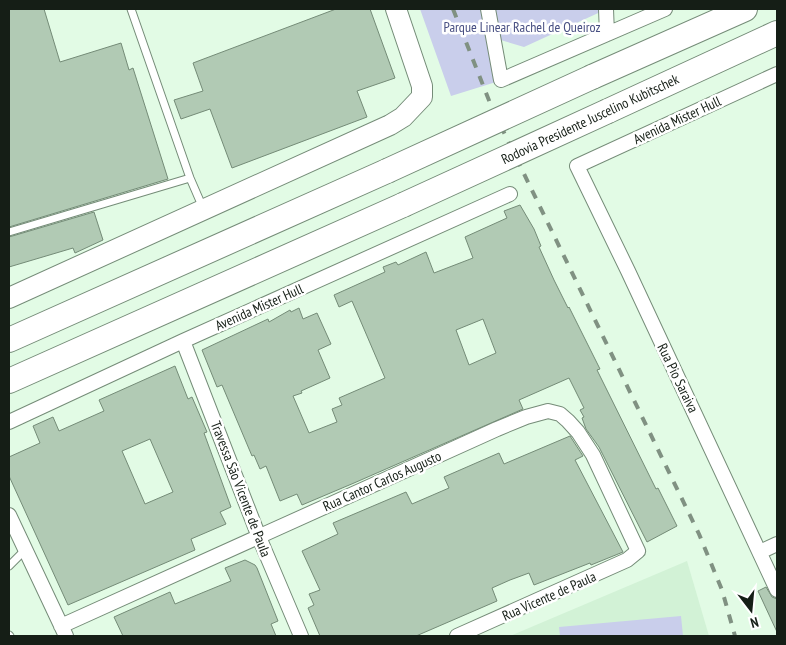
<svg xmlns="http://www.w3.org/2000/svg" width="786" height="645" font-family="'PT Sans Narrow',sans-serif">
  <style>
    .built { fill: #d2f2d6 }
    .green { fill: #c9ceeb }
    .building { fill: #b1cab4; stroke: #748b77; fill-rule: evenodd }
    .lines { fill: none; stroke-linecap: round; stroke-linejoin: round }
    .service-casing { stroke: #758c78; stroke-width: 9 }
    .minor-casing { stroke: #758c78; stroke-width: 16 }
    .secondary-casing { stroke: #758c78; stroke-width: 22 }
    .trunk-casing { stroke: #758c78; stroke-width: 26 }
    .service { stroke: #fff; stroke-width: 7 }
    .minor { stroke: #fff; stroke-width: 14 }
    .secondary { stroke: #fff; stroke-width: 20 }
    .trunk { stroke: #fff; stroke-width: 24 }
    .rail { stroke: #809182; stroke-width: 4; stroke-dasharray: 9 9; stroke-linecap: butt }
    .trunk-bridge-casing { stroke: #758c78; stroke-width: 26; stroke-linecap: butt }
    .trunk-bridge { stroke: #fff; stroke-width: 24 }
    .labels { text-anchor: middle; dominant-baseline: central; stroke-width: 5; stroke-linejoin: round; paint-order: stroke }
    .park-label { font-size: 14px; fill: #484f82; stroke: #fff }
    .street-label { font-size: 14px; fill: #151e16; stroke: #fff }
  </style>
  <rect width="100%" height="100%" fill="#e2fbe5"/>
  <path class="built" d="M687,561L709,636H510Z"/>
  <path class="green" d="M420,9H607L524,47L487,36L496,82L451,96Z
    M681,616L683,636H560L559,627Z"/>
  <path class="building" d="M9,9H44L60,62L121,43L129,70L133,68L168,179L9,227Z
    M336,9H370L395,78L357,91L367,117L232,168L210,109L181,119L174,100L203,91L193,63Z
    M520,205L534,229L541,246L539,247L554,280L568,308L569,307L600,369L597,370L656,489L658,488L677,526L647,542L599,447L586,429L582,418L584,417L580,410L584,408L569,378L519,400L523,409L354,483L302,505L297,494L280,501L266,466L260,469L254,455L252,456L222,385L217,387L202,350L268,319L269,322L290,310L291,312L299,308L303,319L317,313L331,344L318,350L330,378L301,391L302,393L293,396L309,433L337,422L332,409L342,405L339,398L385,378L352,301L339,307L334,295L385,272L383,267L396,262L398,265L426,252L434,273L473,258L465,237L507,218L504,211ZM483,319L496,353L469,365L456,330Z
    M94,212L103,240L75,253L73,248L9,267V237Z
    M175,366L188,399L192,397L207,432L204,433L231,507L220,512L226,524L191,539L195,550L68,605L9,476V457L40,443L33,426L53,417L59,431L104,411L99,400ZM150,439L173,492L145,504L122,451Z
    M570,436L583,456L575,460L623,552L591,565L590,563L534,585L529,573L510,580L492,588L497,601L416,636H320L308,608L314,605L309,594L320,590L302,551L338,534L333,523L406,492L412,504L449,488L444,477L499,453L504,464Z
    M245,560L255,565L257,568L278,621L271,624L276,636H123L114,617L170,592L175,604L231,581L225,568Z
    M766,587L772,597L777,599V632L758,591Z"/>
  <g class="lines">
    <defs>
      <path id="service" d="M131,9L190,178L203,208
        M9,232L190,178
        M9,566L25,550
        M9,635L10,636"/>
      <path id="minor" d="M488,9L501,80L665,9
        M606,9L607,34
        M777,74L577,166L628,271L777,590
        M183,341L259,537L301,636
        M9,422L183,341L510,194
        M9,515L66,636
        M760,552L777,544
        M61,626L497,429L526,417L548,411L560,414L568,421L578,432L593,455L638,551L627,560L457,636"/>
      <path id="secondary" d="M9,298L390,125L403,117L422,97V86L396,9"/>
      <path id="trunk" d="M592,77L745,9
        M608,111L777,33
        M9,340L387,171
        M9,381L403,205"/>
    </defs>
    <use href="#service" class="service-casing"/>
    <use href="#minor" class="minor-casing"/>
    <use href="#secondary" class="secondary-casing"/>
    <use href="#trunk" class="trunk-casing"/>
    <use href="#service" class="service"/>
    <use href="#minor" class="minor"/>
    <use href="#secondary" class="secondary"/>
    <use href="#trunk" class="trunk"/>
    <path class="rail" d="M453,9L492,108L699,534L722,590L735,636"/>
    <defs>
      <path id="trunk-bridge" d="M387,171L592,77
        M403,205L608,111"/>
    </defs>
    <use href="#trunk-bridge" class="trunk-bridge-casing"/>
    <use href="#trunk-bridge" class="trunk-bridge"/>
  </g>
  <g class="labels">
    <g class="park-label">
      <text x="522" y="27">Parque Linear Rachel de Queiroz</text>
    </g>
    <g class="street-label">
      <text transform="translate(590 119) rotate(-25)">Rodovia Presidente Juscelino Kubitschek</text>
      <text transform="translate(677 120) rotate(-25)">Avenida Mister Hull</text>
      <text transform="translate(259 307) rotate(-24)">Avenida Mister Hull</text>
      <text transform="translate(678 378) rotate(64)">Rua Pio Saraiva</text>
      <text transform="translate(382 481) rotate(-24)">Rua Cantor Carlos Augusto</text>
      <text transform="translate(241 489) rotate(69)">Travessa São Vicente de Paula</text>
      <text transform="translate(549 596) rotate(-24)">Rua Vicente de Paula</text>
    </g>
  </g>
  <rect width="786" height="645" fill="none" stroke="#151e16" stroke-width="20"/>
  <g transform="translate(751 610) rotate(164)" stroke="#ffffff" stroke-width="4" paint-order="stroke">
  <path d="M0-4L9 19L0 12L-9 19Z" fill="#151e16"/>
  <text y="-8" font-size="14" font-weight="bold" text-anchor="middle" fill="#151e16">N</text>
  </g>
</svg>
